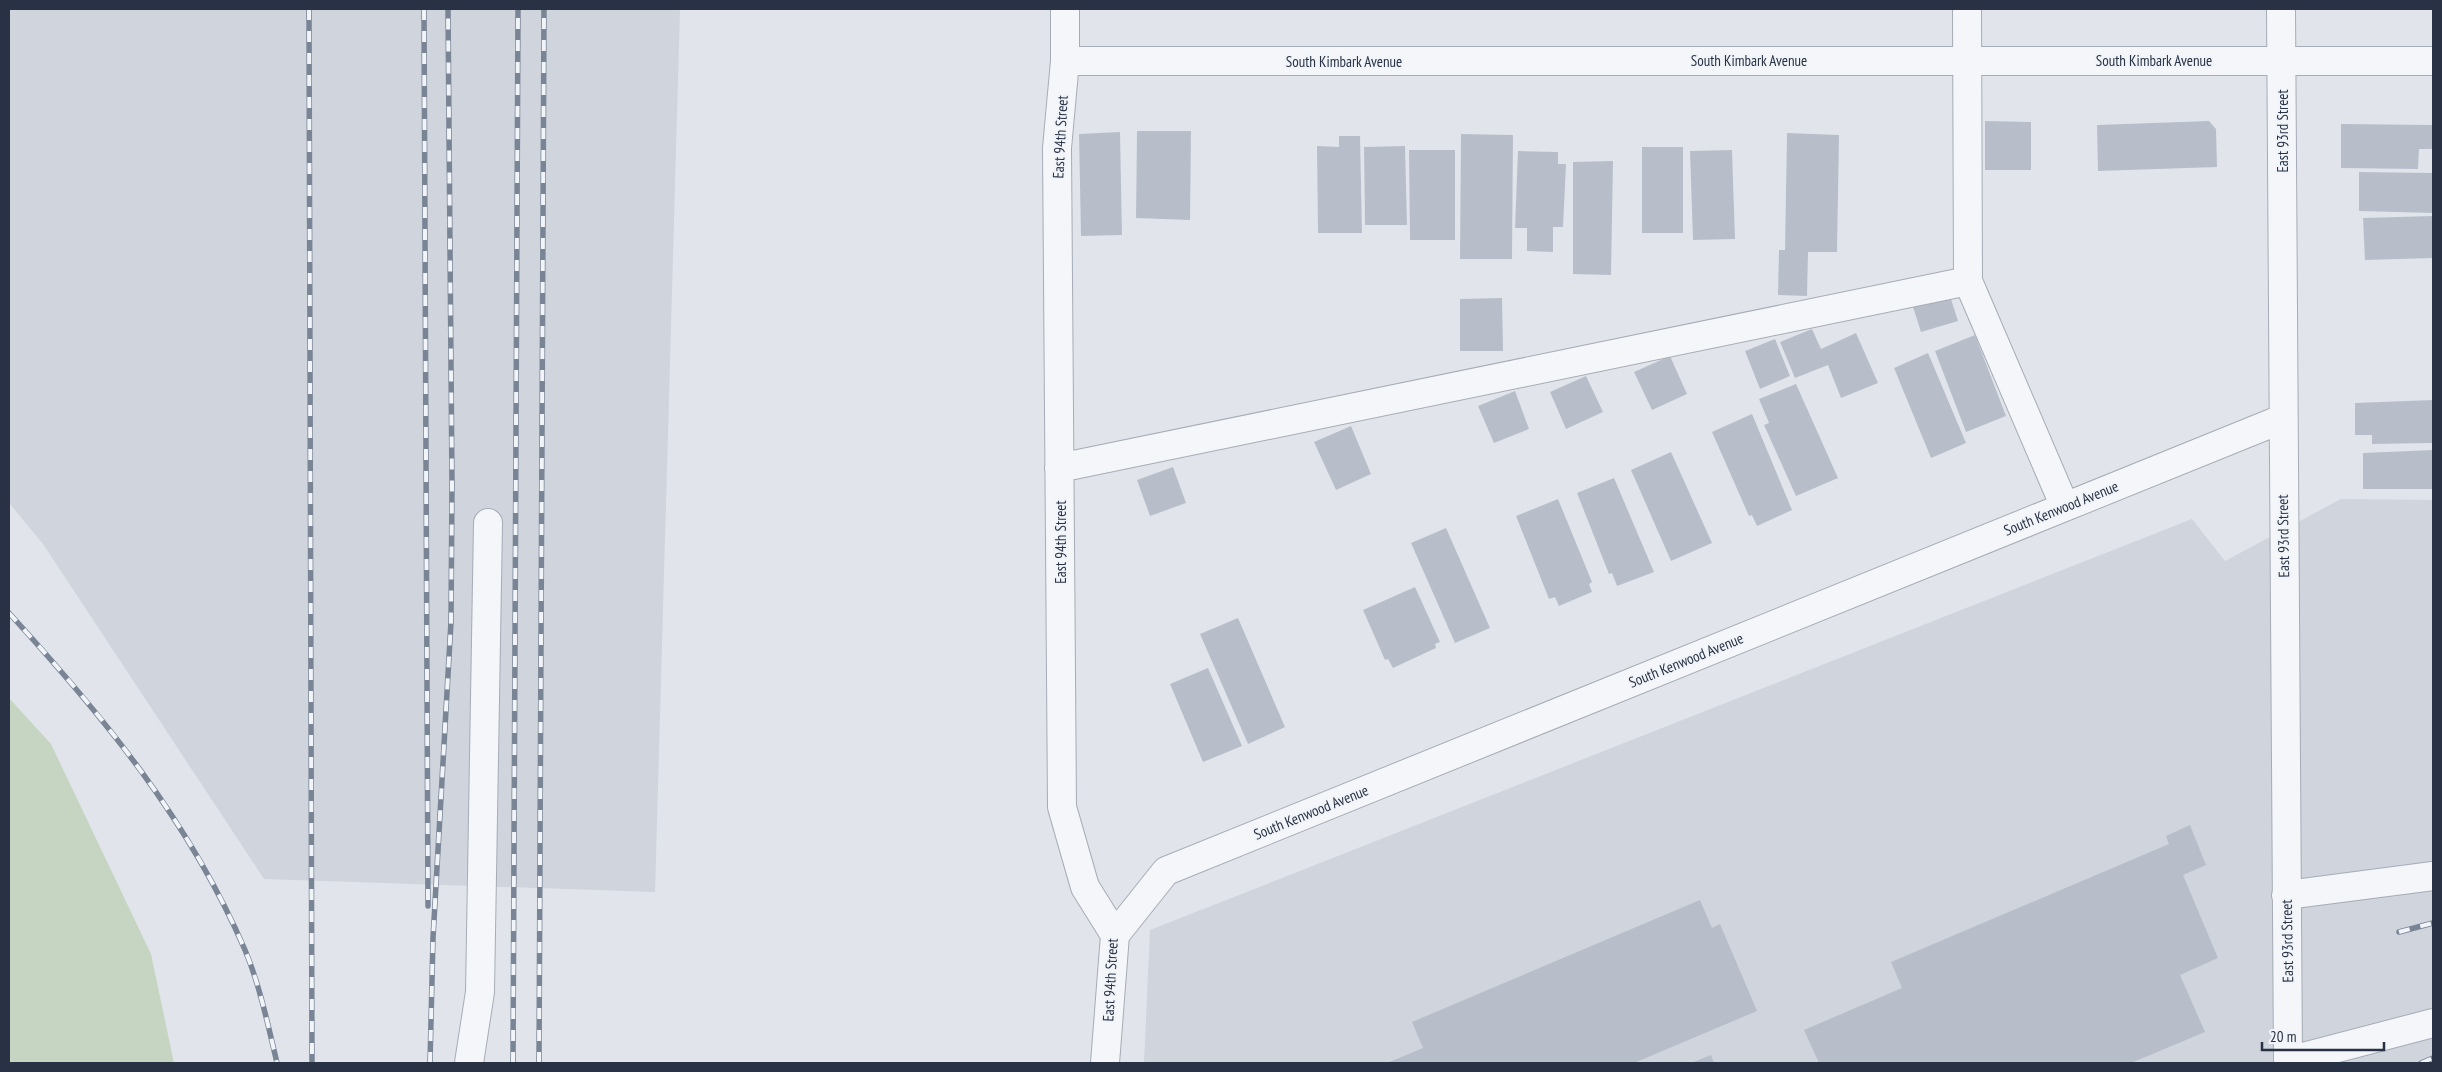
<svg xmlns="http://www.w3.org/2000/svg" width="2442" height="1072" font-family="'PT Sans Narrow',sans-serif">
  <style>
    .built { fill: #cfd4dd }
    .green { fill: #c6d5c2 }
    .building { fill: #b8bec9 }
    .lines { fill: none; stroke-linecap: round; stroke-linejoin: round }
    .minor-casing { stroke: #a6acb6; stroke-width: 30 }
    .minor { stroke: #f4f6f9; stroke-width: 28 }
    .rail-casing { stroke: #798495; stroke-width: 5.5 }
    .rail { stroke: #f1f4f8; stroke-width: 4; stroke-dasharray: 11; stroke-linecap: butt }
    .labels { text-anchor: middle; dominant-baseline: central; stroke-width: 4; stroke-linejoin: round; paint-order: stroke }
    .street-label { font-size: 15px; fill: #283244; stroke: #f1f4f8 }
  </style>
  <rect width="100%" height="100%" fill="#e1e5eb"/>
  <path class="built" d="M9,9H680L655,892L264,879L43,544L9,503Z
    M2341,499L2433,500V1063H1144L1150,930L2192,519L2225,561Z"/>
  <path class="green" d="M9,698L51,744L151,954L174,1063H9Z"/>
  <path class="building" d="M1985,121L2031,122V170H1985Z
    M2209,121L2216,129L2217,167L2098,171L2097,125Z
    M2341,124L2433,125V149H2419L2418,169L2341,168Z
    M1137,131H1191L1190,220L1136,218Z
    M1120,132L1122,235L1081,236L1079,134Z
    M1787,133L1839,135L1837,252H1808L1807,296L1778,295L1779,250H1785Z
    M1461,134L1513,135L1512,259H1460Z
    M1339,136H1360L1362,233H1318L1317,146L1339,147Z
    M1405,146L1407,225H1365L1364,147Z
    M1642,147H1683V233H1642Z
    M1409,150H1455V240H1410Z
    M1732,150L1735,239L1693,240L1690,151Z
    M1518,151L1558,152V164H1566L1563,227H1553V252L1527,251V228H1515Z
    M1613,161L1611,275L1573,274V162Z
    M2359,172L2433,173V213L2359,211Z
    M2433,216V258L2365,260L2363,218Z
    M1950,296L1958,321L1921,332L1913,307Z
    M1502,298L1503,351H1460V299Z
    M1812,329L1821,349L1856,333L1878,383L1841,398L1828,365L1795,378L1780,342Z
    M1975,335L2006,416L1966,432L1935,351Z
    M1775,339L1790,376L1760,389L1745,351Z
    M1928,353L1966,443L1931,458L1894,368Z
    M1670,356L1687,394L1652,410L1634,372Z
    M1586,376L1603,412L1566,429L1550,392Z
    M1796,384L1838,478L1796,496L1764,425L1769,423L1759,399Z
    M1515,391L1529,429L1494,443L1478,406Z
    M2433,400V443L2372,444V435H2355V403Z
    M1752,414L1792,510L1757,526L1752,515L1749,516L1712,432Z
    M1351,426L1371,474L1336,490L1314,442Z
    M2433,450V489H2363V453Z
    M1671,452L1712,543L1671,561L1631,470Z
    M1173,467L1186,503L1150,516L1137,480Z
    M1614,478L1654,572L1617,586L1612,573L1609,574L1577,493Z
    M1558,499L1592,582L1589,584L1592,592L1559,606L1555,597L1549,599L1516,516Z
    M1446,528L1490,628L1455,643L1411,543Z
    M1415,587L1440,642L1435,644L1436,648L1393,668L1388,659L1385,660L1363,610Z
    M1238,618L1285,727L1248,744L1200,634Z
    M1208,668L1242,746L1203,762L1170,684Z
    M2190,825L2206,865L2183,875L2218,958L2180,975L2205,1032L2131,1063H1819L1804,1030L1902,988L1891,962L2169,844L2166,836Z
    M1700,900L1712,928L1720,924L1757,1011L1634,1063H1387L1423,1048L1412,1022Z
    M1711,1055L1714,1063H1691Z"/>
  <g class="lines">
    <defs>
      <path id="minor" d="M1065,9V61L1057,148L1062,807L1085,887L1115,935L1105,1063
        M1967,9L1968,281L2065,507
        M2281,9L2288,1063
        M1065,61H2433
        M1059,468L1968,281
        M2286,895L2433,876
        M1115,935L1166,871L2282,419
        M2288,1061L2433,1023
        M469,1063L480,992L488,523"/>
    </defs>
    <use href="#minor" class="minor-casing"/>
    <use href="#minor" class="minor"/>
    <defs>
      <path id="rail" d="M309,9L312,1063
        M424,9L428,906
        M9,613C103,716 189,820 245,950C260,986 268,1025 277,1063
        M2399,932L2433,923
        M430,1063L433,938L451,622L452,484L448,9
        M513,1063L518,9
        M539,1063L544,9
        M2421,1063L2433,1058"/>
    </defs>
    <use href="#rail" class="rail-casing"/>
    <use href="#rail" class="rail"/>
  </g>
  <g class="labels">
    <g class="street-label">
      <text x="1749" y="60">South Kimbark Avenue</text>
      <text x="2154" y="60">South Kimbark Avenue</text>
      <text x="1344" y="61">South Kimbark Avenue</text>
      <text transform="translate(2282 131) rotate(-90)">East 93rd Street</text>
      <text transform="translate(1060 137) rotate(-87)">East 94th Street</text>
      <text transform="translate(2061 508) rotate(-22)">South Kenwood Avenue</text>
      <text transform="translate(2283 536) rotate(-91)">East 93rd Street</text>
      <text transform="translate(1060 542) rotate(-90)">East 94th Street</text>
      <text transform="translate(1686 660) rotate(-22)">South Kenwood Avenue</text>
      <text transform="translate(1311 812) rotate(-22)">South Kenwood Avenue</text>
      <text transform="translate(2287 941) rotate(-91)">East 93rd Street</text>
      <text transform="translate(1110 980) rotate(-87)">East 94th Street</text>
    </g>
  </g>
  <rect width="2442" height="1072" fill="none" stroke="#283244" stroke-width="20"/>
  <path d="M2262 1042v8h122v-8" fill="none" stroke="#283244" stroke-width="2.5"/>
  <text x="2270" y="1042" font-size="15" fill="#283244" stroke="#f1f4f8" stroke-width="4" paint-order="stroke">20 m</text>
</svg>
